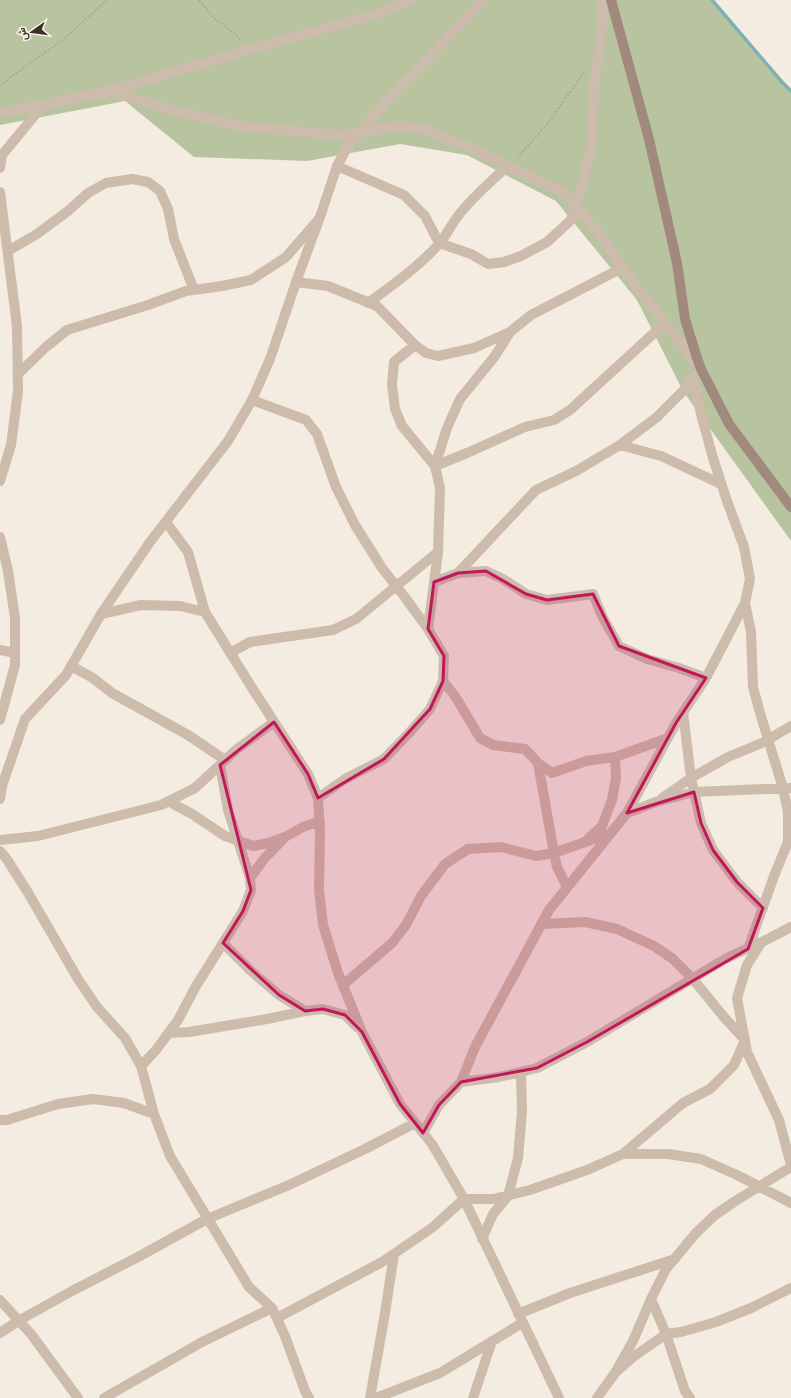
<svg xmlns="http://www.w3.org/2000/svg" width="791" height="1398" font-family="Overpass,Vazirmatn,sans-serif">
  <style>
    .green { fill: #b8c4a0 }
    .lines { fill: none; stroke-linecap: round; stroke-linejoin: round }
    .stream { stroke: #7fb0b2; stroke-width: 3.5 }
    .path { stroke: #b9a596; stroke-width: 2; stroke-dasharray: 2 2; stroke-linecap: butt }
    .minor { stroke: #cdbbac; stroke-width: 10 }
    .tertiary { stroke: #cdbbac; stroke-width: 10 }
    .secondary { stroke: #a18a7d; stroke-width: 10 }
    .marked { fill: #c2185b; fill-opacity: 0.2; stroke: #c2185b; stroke-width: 3; stroke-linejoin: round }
  </style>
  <rect width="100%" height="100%" fill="#f4ebe1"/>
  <path class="green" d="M0,0H710L738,32L744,36L782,82L791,92V541L683,391L637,300L556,201L467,155L400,144L307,161L194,157L125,101L0,125Z"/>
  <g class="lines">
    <path class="stream" d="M712,0L782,82L791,91"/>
    <path class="path" d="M199,0L214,18L233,32L241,41
      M0,86L12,76L64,39L107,0
      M517,158L549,122L584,72"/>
    <path class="minor" d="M109,91L168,109L240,126L339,135L359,133L397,126L424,129L473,149L563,192L598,232L629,277L701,369L683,391L657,417L620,445L576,471L536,490L458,573L434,582
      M0,113L109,91L248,50L373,15L413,0
      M337,166L404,195L425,216L439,243L471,254L488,264L504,262L521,256L547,242L571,220L582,185L591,148L595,79L603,20V0
      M0,168L2,155L44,104
      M0,192L17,326L18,391L11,445L0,481
      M8,251L37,234L68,211L88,193L106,183L132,179L148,182L160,191L168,209L174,239L194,290
      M296,282L328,286L377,306L415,345L426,353L438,356L474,348L510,332L531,315L622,268
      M368,303C393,285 418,267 439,244C446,236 451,225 458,216C470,200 486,186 501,172
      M415,345L394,362L392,385L395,409L402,426L435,466L440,488L438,552L428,629
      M18,374L46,347L67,330L148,305L186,291L222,286L251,280L286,257L319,219
      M252,400L306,420L317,434L336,487L355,525L382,568L404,596L428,629L444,656L443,681L430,709L410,732L384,759L345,779L318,798
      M620,445L661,456L721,484
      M435,466L467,453L525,427L554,420L570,410L665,323
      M435,466L447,428L460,399L495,356L510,332
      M166,522L188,552L205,612L254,691L308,774L318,798L320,831L319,890L323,925L338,973L362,1032L400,1104L432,1144L464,1199L559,1398
      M0,537L8,571L15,618V665L0,720
      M458,573L486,571L503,579L526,594L547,600L593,594L603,618L619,646L647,659L679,668L706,678
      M745,603L751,632L753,687L760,713L783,788L788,812V842L774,876L748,949
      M101,614L141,605L180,606L205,612
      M0,650L15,653
      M230,653L250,642L333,630L356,619L438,552
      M71,666L93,678L112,693L188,735L225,760
      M443,681L455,696L480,738L493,745L525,749L538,763L552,773L586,761L615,757L668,738
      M683,712L691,778L701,823L713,850L737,882L763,908
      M538,763L554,853L557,867L567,887
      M220,765L228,810L250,878
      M662,798L691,778L728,757L764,742L791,726
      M168,801L192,814L225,836L253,846L268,843L285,837L303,827L320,821
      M627,813L656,802L694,792L791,788
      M0,840L38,836L161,805L195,788L237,749L274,722
      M587,840L602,826L612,800L616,778L615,757
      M0,851L6,858L27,891L78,979L97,1007L125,1038L141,1066L154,1114L170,1156L249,1287L272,1308L285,1336L305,1391L309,1398
      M541,924L585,922L617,929L654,946L673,959L693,979L723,1016L745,1040L734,1065L710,1089L683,1103L623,1154
      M223,943L251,971L279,995L305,1011
      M761,943L747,965L737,998L747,1052L779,1120L791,1165
      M343,985L392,943L406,925L421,896L445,864L468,849L501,847L536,856L554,853L608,834
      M169,1033L189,1032L267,1019L305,1011L323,1009L345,1015L358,1028
      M141,1066L156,1050L178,1020L196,986L243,911L251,890L250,878L264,859L285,837
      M461,1082L499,1077L537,1068L587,1042L725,959L770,938L791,927
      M0,1120H7L58,1104L93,1099L124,1103L154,1114
      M423,1133L439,1105L461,1082L475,1047L549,910L627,813L676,723L706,678L745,603L750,579L744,547L727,501L713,458L702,418L693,379
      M482,1239L493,1214L508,1196L518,1158L522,1111L521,1072
      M651,1299L666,1334L685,1391L690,1398
      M518,1314L570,1293L675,1259
      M277,1318L382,1262L433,1227L464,1199H493L530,1190L587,1170L623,1154H668L701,1159L737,1175L791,1203
      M0,1333L18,1321L72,1291L138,1257L207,1219L289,1185L365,1149L415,1123
      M615,1373L633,1341L651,1299L666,1269L696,1233L715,1215L737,1200L791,1167
      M104,1398L202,1342L272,1308
      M370,1398L385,1313L394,1254
      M376,1398L440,1373L522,1323
      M473,1398L492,1341
      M597,1398L615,1373L633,1357L666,1334L681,1332L716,1322L751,1308L791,1288"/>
    <path class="tertiary" d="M0,799L2,786L25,719L66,675L101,614L150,542L228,441L252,400L270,359L296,282L320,217L337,166L348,146L381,107L484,0
      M0,1300L31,1334L78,1398"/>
    <path class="secondary" d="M611,0L649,139L677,263L685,319L697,358L701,369L729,424L791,507"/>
  </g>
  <path class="marked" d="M486,571L526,594L547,600L593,594L619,646L706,678L676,723L627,813L694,792L701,823L713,850L737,882L763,908L748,949L587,1042L537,1068L461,1082L439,1105L423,1133L400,1104L362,1032L345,1015L323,1009L305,1011L279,995L223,943L243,911L251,890L220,765L274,722L308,774L318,798L384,759L430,709L443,681L444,656L428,629L434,582L458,573Z"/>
  <g transform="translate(32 32) rotate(256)" stroke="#fbf5ee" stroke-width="3" paint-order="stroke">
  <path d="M0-3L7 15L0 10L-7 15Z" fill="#3b302b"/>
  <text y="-6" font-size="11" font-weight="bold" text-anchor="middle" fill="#3b302b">ش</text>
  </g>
</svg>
